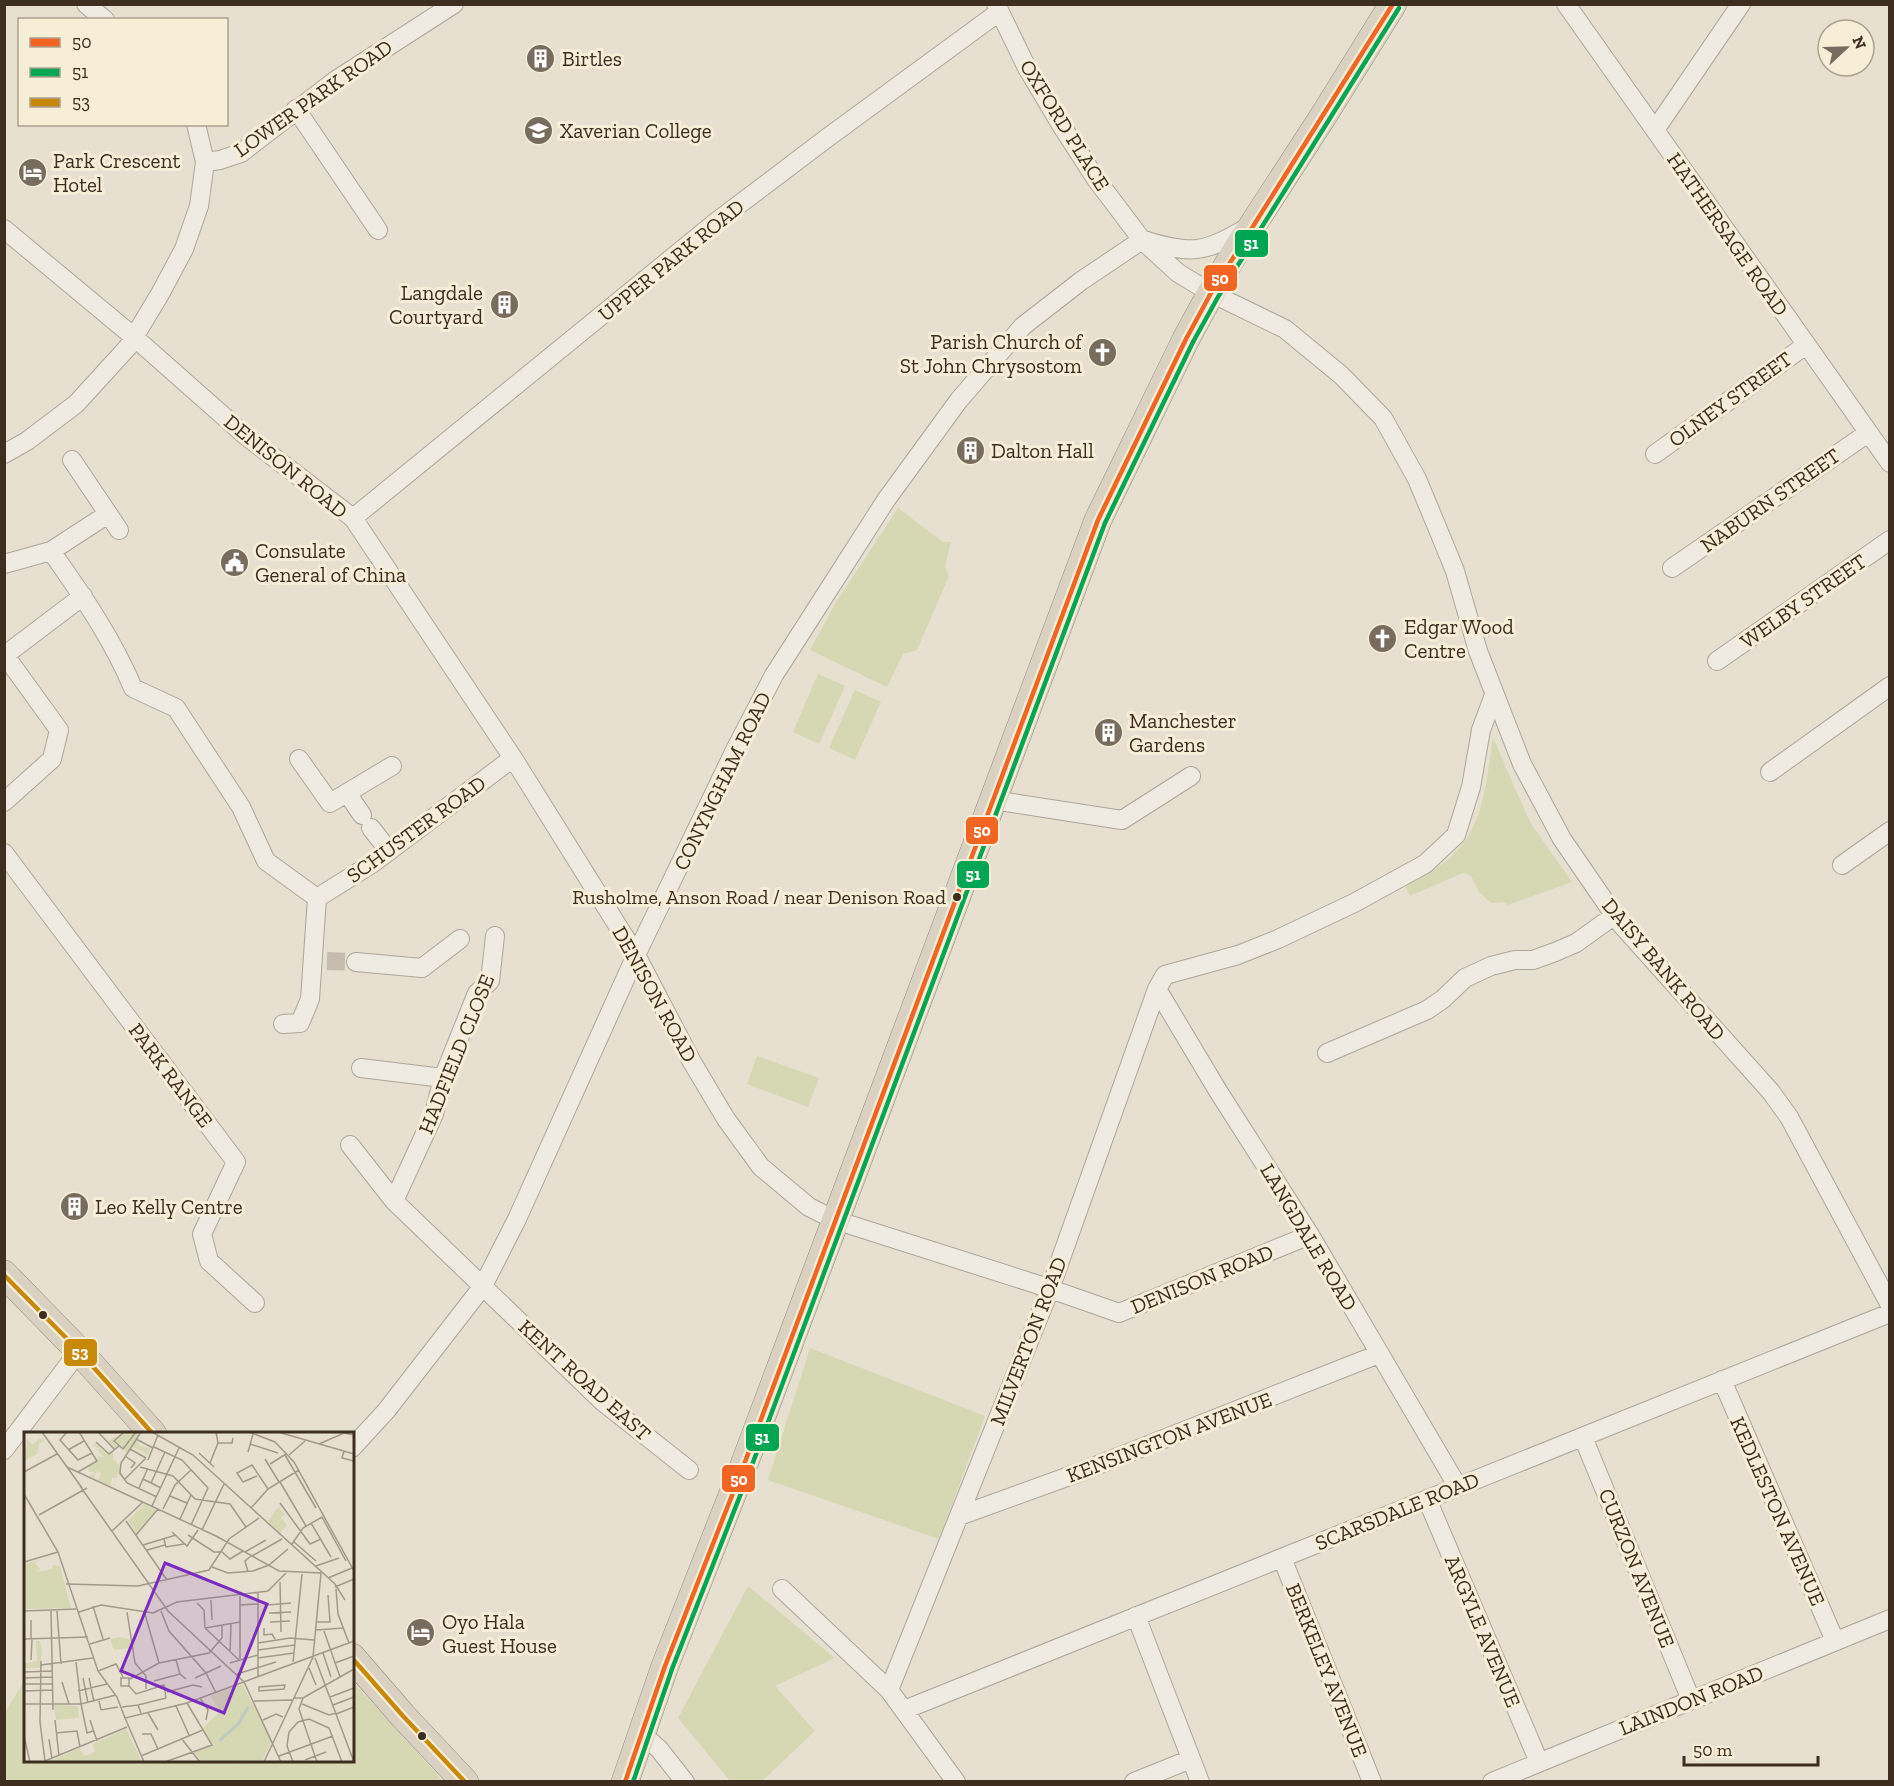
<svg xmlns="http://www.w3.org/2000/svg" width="1894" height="1786" font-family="'Zilla Slab',serif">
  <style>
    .green { fill: #d6d7b3 }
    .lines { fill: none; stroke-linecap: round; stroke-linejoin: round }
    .minor-tunnel { stroke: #c5bcae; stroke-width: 18; stroke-dasharray: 18 9; stroke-linecap: butt }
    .minor-casing { stroke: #ada599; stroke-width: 20 }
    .highway-casing { stroke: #928b80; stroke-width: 28 }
    .minor { stroke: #efebe3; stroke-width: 18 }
    .highway { stroke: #dad1c2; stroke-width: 27 }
    .bus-1-casing { stroke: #f7eed8; stroke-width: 9 }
    .bus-2-casing { stroke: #f7eed8; stroke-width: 9 }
    .bus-3-casing { stroke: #f7eed8; stroke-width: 9 }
    .bus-1 { stroke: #f26522; stroke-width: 4.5 }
    .bus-2 { stroke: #00a651; stroke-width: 4.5 }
    .bus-3 { stroke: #c88808; stroke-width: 4.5 }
    .bus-dot { fill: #3d2e20; stroke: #f7eed8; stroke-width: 2 }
    .labels { text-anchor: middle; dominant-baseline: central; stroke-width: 6; stroke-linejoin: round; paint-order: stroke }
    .bus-label { font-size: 20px; fill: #3d2e20; stroke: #f7eed8; text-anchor: end }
    .poi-label { font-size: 21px; fill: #3d2e20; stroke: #f7eed8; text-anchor: start }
    .street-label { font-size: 21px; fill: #3d2e20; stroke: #f7eed8 }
    .inset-river { fill: none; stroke: #bcccc2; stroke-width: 3 }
    .inset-road { fill: none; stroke: #a3998a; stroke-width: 1.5 }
    .view { fill: #7b2cbf; fill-opacity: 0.15; stroke: #7b2cbf; stroke-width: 3 }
    .inset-edge { fill: none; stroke: #3d2e20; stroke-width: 3 }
    .line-badge { stroke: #f7eed8; stroke-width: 2 }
    .badge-label { font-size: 16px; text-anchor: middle; font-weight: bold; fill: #fff }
  </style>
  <rect width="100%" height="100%" fill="#e7e0d1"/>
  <path class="green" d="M898,508L943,542H951L945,566L949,576L917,650L903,654L887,687L810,650L835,604Z
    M818,674L845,686L819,744L793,732Z
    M855,690L881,702L855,760L829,748Z
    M1493,738L1530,822L1572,882L1508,905L1504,902L1491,903L1479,892L1471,876L1463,873L1410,896L1404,883C1415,878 1427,873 1438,867C1484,837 1485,788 1493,738Z
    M757,1056L819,1078L808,1107L747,1084Z
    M810,1348L985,1416L939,1539L768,1480Z
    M748,1586L835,1658L775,1686L815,1731L762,1781H730L678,1718Z
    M25,1680L26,1760H352L353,1682L443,1781H5V1712Z"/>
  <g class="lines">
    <path class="minor-tunnel" d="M327,961L356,962"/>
    <defs>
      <path id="minor" d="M86,4L105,20
        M996,4L1027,68L1061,125L1096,179L1142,240L1178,273L1211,293L1285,329L1341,375L1383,418L1417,479L1437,527L1455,571L1478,651L1522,764L1562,839L1619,922L1771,1092L1789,1117L1890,1305
        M1566,4L1890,463
        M296,109L378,230
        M196,124L205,162
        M1655,130L1741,4
        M4,229L134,337L246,436L353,518L513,758L636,955L692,1062L726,1119L761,1167L809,1207L835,1220L1039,1285L1119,1313L1310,1235
        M1144,240C1191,255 1206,253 1248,227
        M4,454L27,441L76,404L128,347L160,294L184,249L199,206L205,162L220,160L241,153L336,80L454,4
        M1655,454L1806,345
        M72,460L119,530
        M353,518L716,222L827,138L999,12
        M51,551C82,595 112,638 133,688L176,708L241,807L266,861L317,898
        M4,564L51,551L108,514
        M1672,568L1868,433
        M4,654L59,730L52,759L4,802
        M5,655L83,596
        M1717,661L1890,540
        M299,759L330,803L392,766
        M1770,772L1890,686
        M347,793L362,815
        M993,800L1122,820L1191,776
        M371,828L389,851
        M4,853L236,1162L202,1234L209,1261L255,1303
        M1842,865L1890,831
        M317,898L373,863L513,758
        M356,962L422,968L460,939
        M1157,989L1218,1091L1310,1235L1458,1487
        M283,1024L300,1023L310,999L317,898
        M1327,1053L1427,1010L1443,999L1465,978L1491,966L1515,960H1533L1555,952L1576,943L1615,915
        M361,1068L443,1078
        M350,1145L394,1201L603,1402L689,1470
        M394,1201L434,1114L443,1078L477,993L490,981L495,936
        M1722,1380L1835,1641
        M1583,1437L1691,1700
        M352,1448L386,1411L483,1286L517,1219L636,955L736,748L774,675L886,500L959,400L1023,326L1081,281L1142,240
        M4,1450L79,1351
        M1427,1499L1539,1762
        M959,1516L1075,1474L1379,1354
        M1282,1558L1372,1782
        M782,1589L889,1690L956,1782
        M1136,1616L1200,1782
        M889,1690L1050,1289L1157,989L1165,975L1238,955L1278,939L1354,903L1425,864L1456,835L1471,787L1481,730L1494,695
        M904,1710L1890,1313
        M642,1734L659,1749L685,1782
        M1134,1782L1191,1759
        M1492,1782L1890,1619"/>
      <path id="highway" d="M4,1274L79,1351L153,1434
        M352,1657L403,1716L465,1782
        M625,1782L665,1666L742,1470L1098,520L1186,339L1211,293L1237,249L1324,115L1393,4"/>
    </defs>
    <use href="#minor" class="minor-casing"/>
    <use href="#highway" class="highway-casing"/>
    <use href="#minor" class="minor"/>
    <use href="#highway" class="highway"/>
    <defs>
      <path id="bus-1" d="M625,1782L665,1666L742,1470L1098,520L1186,339L1211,293L1393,4"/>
      <path id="bus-2" d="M633,1782L672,1669L749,1473L1105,523L1193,342L1218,297L1399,8"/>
      <path id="bus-3" d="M4,1275L79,1351L153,1434
        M352,1658L403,1716L465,1782"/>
    </defs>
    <use href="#bus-1" class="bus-1-casing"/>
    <use href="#bus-2" class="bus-2-casing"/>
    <use href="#bus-3" class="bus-3-casing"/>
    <use href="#bus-1" class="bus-1"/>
    <use href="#bus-2" class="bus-2"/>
    <use href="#bus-3" class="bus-3"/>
  </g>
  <defs>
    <symbol id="building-disc" viewBox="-11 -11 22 22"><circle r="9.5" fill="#786c5e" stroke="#f7eed8"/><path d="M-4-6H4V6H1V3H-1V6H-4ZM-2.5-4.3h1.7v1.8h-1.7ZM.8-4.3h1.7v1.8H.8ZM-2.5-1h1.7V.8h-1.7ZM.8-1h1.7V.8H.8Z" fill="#fff"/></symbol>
    <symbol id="university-disc" viewBox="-11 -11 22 22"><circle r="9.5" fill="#786c5e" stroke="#f7eed8"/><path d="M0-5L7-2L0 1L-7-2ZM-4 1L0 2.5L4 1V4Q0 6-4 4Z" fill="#fff"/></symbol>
    <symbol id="hotel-disc" viewBox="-11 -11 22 22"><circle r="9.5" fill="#786c5e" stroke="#f7eed8"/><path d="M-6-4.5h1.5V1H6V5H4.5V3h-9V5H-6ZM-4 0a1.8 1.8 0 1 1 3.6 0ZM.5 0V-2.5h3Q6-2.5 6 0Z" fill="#fff"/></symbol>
    <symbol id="church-disc" viewBox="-11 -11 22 22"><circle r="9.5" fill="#786c5e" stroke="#f7eed8"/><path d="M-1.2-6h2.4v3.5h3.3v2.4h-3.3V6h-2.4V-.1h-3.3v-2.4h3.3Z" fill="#fff"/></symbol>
    <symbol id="civic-disc" viewBox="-11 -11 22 22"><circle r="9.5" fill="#786c5e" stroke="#f7eed8"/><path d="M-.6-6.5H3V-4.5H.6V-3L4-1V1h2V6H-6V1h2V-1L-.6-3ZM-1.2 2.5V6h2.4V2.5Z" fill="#fff"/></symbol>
  </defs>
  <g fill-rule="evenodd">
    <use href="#building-disc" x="524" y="42" width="33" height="33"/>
    <use href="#university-disc" x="522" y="114" width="33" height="33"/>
    <use href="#hotel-disc" x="16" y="156" width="33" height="33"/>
    <use href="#building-disc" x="488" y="288" width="33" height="33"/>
    <use href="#church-disc" x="1086" y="336" width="33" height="33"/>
    <use href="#building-disc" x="954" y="434" width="33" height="33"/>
    <use href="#civic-disc" x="218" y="546" width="33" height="33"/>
    <use href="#church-disc" x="1366" y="622" width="33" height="33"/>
    <use href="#building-disc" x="1092" y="716" width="33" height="33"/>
    <use href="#building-disc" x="58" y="1190" width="33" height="33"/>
    <use href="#hotel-disc" x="404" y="1616" width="33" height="33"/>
  </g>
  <g class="bus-dot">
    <circle cx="957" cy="897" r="5"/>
    <circle cx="43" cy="1315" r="5"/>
    <circle cx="422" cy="1736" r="5"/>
  </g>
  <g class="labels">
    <g class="bus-label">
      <text x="946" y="897">Rusholme, Anson Road / near Denison Road</text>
    </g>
    <g class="poi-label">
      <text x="562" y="58">Birtles</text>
      <text x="560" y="130">Xaverian College</text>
      <text x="53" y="160">Park Crescent<tspan x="53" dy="24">Hotel</tspan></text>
      <text x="483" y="292" text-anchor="end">Langdale<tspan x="483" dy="24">Courtyard</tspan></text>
      <text x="1082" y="341" text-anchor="end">Parish Church of<tspan x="1082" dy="24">St John Chrysostom</tspan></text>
      <text x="991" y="450">Dalton Hall</text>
      <text x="255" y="550">Consulate<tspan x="255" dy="24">General of China</tspan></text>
      <text x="1404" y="626">Edgar Wood<tspan x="1404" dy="24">Centre</tspan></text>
      <text x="1129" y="720">Manchester<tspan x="1129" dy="24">Gardens</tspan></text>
      <text x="95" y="1206">Leo Kelly Centre</text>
      <text x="442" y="1621">Oyo Hala<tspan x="442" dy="24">Guest House</tspan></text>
    </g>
    <g class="street-label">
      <text transform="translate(313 98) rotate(-35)">LOWER PARK ROAD</text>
      <text transform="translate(1065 125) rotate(58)">OXFORD PLACE</text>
      <text transform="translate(1728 234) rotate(55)">HATHERSAGE ROAD</text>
      <text transform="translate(671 260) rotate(-39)">UPPER PARK ROAD</text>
      <text transform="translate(1730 399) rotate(-36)">OLNEY STREET</text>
      <text transform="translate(286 466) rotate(39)">DENISON ROAD</text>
      <text transform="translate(1770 500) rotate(-35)">NABURN STREET</text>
      <text transform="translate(1803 601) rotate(-35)">WELBY STREET</text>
      <text transform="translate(722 781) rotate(-64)">CONYNGHAM ROAD</text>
      <text transform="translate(416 829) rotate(-36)">SCHUSTER ROAD</text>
      <text transform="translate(1664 969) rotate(50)">DAISY BANK ROAD</text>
      <text transform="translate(655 994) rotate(61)">DENISON ROAD</text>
      <text transform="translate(456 1054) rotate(-68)">HADFIELD CLOSE</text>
      <text transform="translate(171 1075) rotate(53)">PARK RANGE</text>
      <text transform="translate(1309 1237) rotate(59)">LANGDALE ROAD</text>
      <text transform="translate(1202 1279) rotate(-22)">DENISON ROAD</text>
      <text transform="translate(1028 1341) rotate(-69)">MILVERTON ROAD</text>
      <text transform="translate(585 1380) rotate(42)">KENT ROAD EAST</text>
      <text transform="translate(1169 1437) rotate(-21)">KENSINGTON AVENUE</text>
      <text transform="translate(1397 1511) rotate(-22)">SCARSDALE ROAD</text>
      <text transform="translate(1778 1511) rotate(66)">KEDLESTON AVENUE</text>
      <text transform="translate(1637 1568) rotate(68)">CURZON AVENUE</text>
      <text transform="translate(1483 1631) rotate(67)">ARGYLE AVENUE</text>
      <text transform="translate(1327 1670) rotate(68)">BERKELEY AVENUE</text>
      <text transform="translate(1691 1700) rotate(-22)">LAINDON ROAD</text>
    </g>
  </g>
  <g transform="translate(24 1432)">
    <rect width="330" height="330" fill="#e7e0d1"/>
    <path d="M101,0H116L107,14L113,8L116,14L126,16L125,23L107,14L103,21L91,9L93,6L89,10L94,14L90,16L84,9ZM16,6L21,8L15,12L13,22L0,29L3,7L8,13ZM71,11L84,23L89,20V27L95,33L97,45L92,41L94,46H88L87,54L74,48L77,41L73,39L70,46L66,44L71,41L65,39L64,34L74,29L68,15L73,27L76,23V25H80L72,17H77L69,14ZM120,72L132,78L113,102L104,89ZM254,75L261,82L257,86L263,93L256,101L244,89ZM16,128L11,131L16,137L13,140L28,137L29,133L36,134L47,176L0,177V132ZM94,205L106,207L107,216L90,218L86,207ZM12,209H16L18,219L16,236H1V231L13,229ZM218,252L248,308L239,328L178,330L170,320L189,313L179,296L196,279L186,264ZM30,273L54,274L55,286L32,288ZM102,297L118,330H24L56,316L60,324L71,320L69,312Z" fill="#d6d7b3"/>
    <path class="inset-river" d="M195,309L215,291L224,275"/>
    <path class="inset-road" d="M18,0L58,56M43,0L36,8L54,28L68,21M74,0L91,18M100,0L90,9L99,17L112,0M117,0L97,31L96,41L103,51L133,65M128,0L169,23L311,152L321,168M225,0L251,10L270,30L330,139M254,0L330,22M112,7L129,16M72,10L85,22L95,14M194,11H208L209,6M226,12L254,21M295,12L320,1L330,3M130,15L158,28L184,56M106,17L122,26M44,18L60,9M320,19L318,26L330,29M224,20L229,2M175,21L190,35M261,23L292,76M265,23L281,9M101,24L111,31L107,36M241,27L255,50M124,28L134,3M186,31L194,11L192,0M246,32L262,22M43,35L192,104L255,139L297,141M116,35L149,44L171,67L206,72L222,95M0,40L33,22M54,40L73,29L55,0M233,44L219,50L213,41L228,33L244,57L275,38M119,47L137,56M100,48L122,26M256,50L282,94M127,51L141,20M56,54L144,179L220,250L257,330M115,56L124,36M0,62L34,120L74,239L93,265L101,286M146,64L163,71M256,71L286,112L297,107M128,74L155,16M227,76L244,57M139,77L151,53L167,38M15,83L63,56M156,87L167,63M102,89L143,148M287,91L307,125M167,93L184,56M178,98L200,52M88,99L119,70M148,100L163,114L174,98M112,103L134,77M164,103L190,120H197M140,107L142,115L160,112M270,110L292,129M268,112L279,96L298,85L322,129M119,113L152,103M123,118L141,113M197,119L206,127L219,119M221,120L242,108M228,124L258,107M0,130L34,120M292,134L315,126M188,135L204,141L229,139L245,133L264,117M224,140L221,129L227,124M304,146L328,136M256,150L257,200M42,152L114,154L185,138L205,107L235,86M311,155L330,147M312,157L314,182L325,211M234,160V245M187,168L188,188M173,171L180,178L181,196M216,173L234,172M244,173L267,171M69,174L79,207M0,179L52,177M27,179L29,278M33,179L37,232M137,179L145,199L182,241L192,261M55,180L77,173L129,181L153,170L244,159L262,141M103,180L111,231L122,244V257M245,181L267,180M121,182L135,231M246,190L266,189M293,190H306L304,163M181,196L215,228M181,196L216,190M240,196V203L248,202L251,207M292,198L319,196M300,199L316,245M0,207L64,205M7,207V188M234,211L266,206L290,208M66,212L86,206M234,218L271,213M206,220L207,192M299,221L307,245M234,226L270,221M291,226L330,330M216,227V161M7,228L8,207M152,228L156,242L162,247M17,229L16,290L21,329M52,230L57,272M269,230L278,142M206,231L234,223M311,231L330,224M17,233L69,226M285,236L292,253M74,239L92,232L99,245M0,240L28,239M213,242L252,230M0,246L28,245M59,246L64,271M65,246L70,270M171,246L197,234M106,247L135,231L185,221L198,206V193M130,249L156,242M38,250L45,272M0,252H28M261,253L260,257L235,259V255ZM105,254H97V246H105V254L112,262L140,253L142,266M0,259L28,258M54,259L83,252M143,260L169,253L178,255M306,265L330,256M176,266L184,278L182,288M270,266H279L330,237M279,266L275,277L293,330M75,269L77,278L94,275M230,269L268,268M0,272H57L92,263M57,272L63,301L69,299M278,272L305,283L312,281M114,273L142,266M309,273L330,265M152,274L165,303M98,275L114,273L117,281M124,281L134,298M312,282L330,275M31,288L35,324M66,288L73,309M239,288L252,282L259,285M32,301L53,299L56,315M118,302H127L134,317M0,304L6,330M157,306L176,330M25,307L28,327M117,324L179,298M255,324L309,304M281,328L302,320M21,329L103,295M120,330L101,286L163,271L330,209M141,330L188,313L163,271M240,330L289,225L297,141M269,330L263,314L265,300L274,290L285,287L305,296L318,330"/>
    <path class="view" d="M141,131L243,172L200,281L97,239Z"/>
    <rect width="330" height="330" class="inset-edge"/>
  </g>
  <g class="line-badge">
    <rect x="1234" y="229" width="35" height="29" rx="6" fill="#00a651"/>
    <rect x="1203" y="264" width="35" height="28" rx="6" fill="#f26522"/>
    <rect x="965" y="816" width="34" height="29" rx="6" fill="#f26522"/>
    <rect x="956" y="860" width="34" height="29" rx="6" fill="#00a651"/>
    <rect x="63" y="1338" width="35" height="29" rx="6" fill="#c88808"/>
    <rect x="745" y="1423" width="35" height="29" rx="6" fill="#00a651"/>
    <rect x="721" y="1464" width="35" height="29" rx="6" fill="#f26522"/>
  </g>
  <g class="badge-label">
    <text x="1251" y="249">51</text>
    <text x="1220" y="284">50</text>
    <text x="982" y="836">50</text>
    <text x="973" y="880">51</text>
    <text x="80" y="1358">53</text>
    <text x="762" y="1443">51</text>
    <text x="739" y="1485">50</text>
  </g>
  <rect width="1894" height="1786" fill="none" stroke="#3d2e20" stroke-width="12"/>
  <rect x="18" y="18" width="210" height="108" fill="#f7eed8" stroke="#ada18e" stroke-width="1.5"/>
  <rect x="30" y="38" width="30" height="9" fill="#f26522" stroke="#ada18e" stroke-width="1.5"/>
  <text x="72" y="48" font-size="18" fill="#3d2e20">50</text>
  <rect x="30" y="68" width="30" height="9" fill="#00a651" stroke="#ada18e" stroke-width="1.5"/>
  <text x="72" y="78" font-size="18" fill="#3d2e20">51</text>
  <rect x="30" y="98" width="30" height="9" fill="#c88808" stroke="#ada18e" stroke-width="1.5"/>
  <text x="72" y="108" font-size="18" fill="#3d2e20">53</text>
  <g transform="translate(1846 48) rotate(68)"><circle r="28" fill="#f7eed8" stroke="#ada18e" stroke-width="1.5"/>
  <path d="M0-4.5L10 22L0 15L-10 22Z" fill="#786c5e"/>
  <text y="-9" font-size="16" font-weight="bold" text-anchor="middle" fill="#3d2e20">N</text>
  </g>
  <path d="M1684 1756v9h134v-9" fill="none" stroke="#3d2e20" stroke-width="3"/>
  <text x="1693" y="1756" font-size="18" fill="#3d2e20" stroke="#f7eed8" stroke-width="4.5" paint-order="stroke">50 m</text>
</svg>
